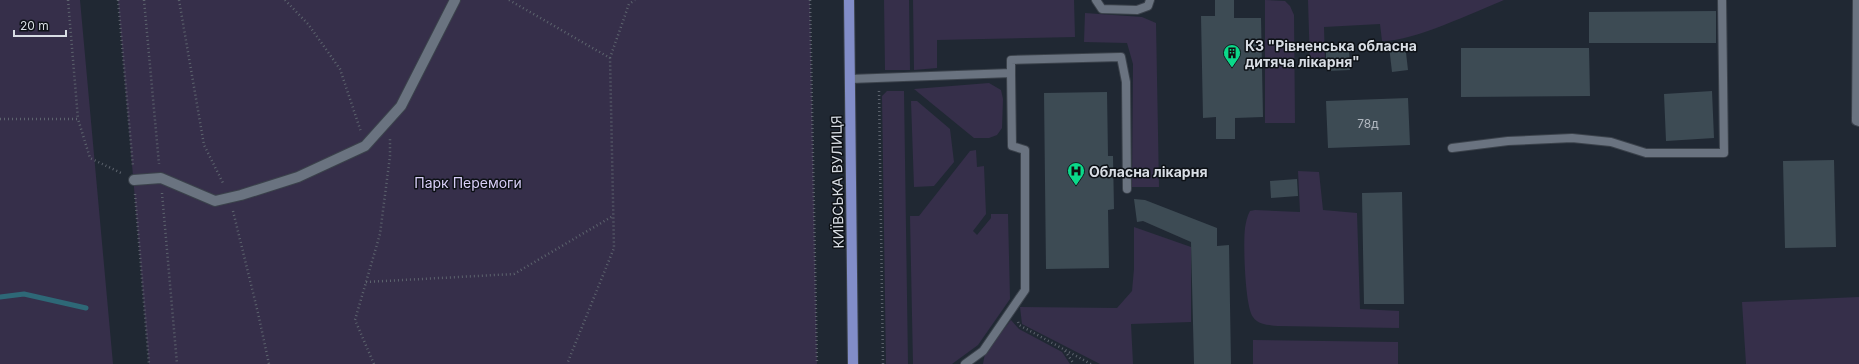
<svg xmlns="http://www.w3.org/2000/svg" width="1859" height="364" font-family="Inter,sans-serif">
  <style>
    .green { fill: #362f4a }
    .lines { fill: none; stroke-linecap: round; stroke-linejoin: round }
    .stream { stroke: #2e6877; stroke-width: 5 }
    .building { fill: #3d4b54 }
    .service-casing { stroke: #3b424b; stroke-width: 10 }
    .minor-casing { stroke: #3b424b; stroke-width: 12 }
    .primary-casing { stroke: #3b424b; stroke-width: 12 }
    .path { stroke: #5d646e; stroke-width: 2.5; stroke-dasharray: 1 3; stroke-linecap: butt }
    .service { stroke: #6a7380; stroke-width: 8 }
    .minor { stroke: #6a7380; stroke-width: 10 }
    .primary { stroke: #828dc8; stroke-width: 10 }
    .labels { text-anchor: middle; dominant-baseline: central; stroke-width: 3; stroke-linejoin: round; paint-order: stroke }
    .number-label { font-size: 12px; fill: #b1b8c0 }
    .poi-label { font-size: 14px; font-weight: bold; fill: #d8dde4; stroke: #0d1116; text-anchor: start }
    .park-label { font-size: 14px; fill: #d8cef7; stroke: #0d1116 }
    .street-label { font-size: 14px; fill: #d8dde4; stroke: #0d1116 }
  </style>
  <rect width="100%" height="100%" fill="#202833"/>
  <path class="green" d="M0,0H80L113,364H0Z
    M118,0H810L817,364H149Z
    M884,0H909L910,70H885Z
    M913,0H1074L1075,37L937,40V68L914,70Z
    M1265,0L1285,1L1290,6L1294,15L1295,123H1265Z
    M1308,0H1504C1474,12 1412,42 1382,41L1380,24L1324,27L1325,65L1310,66Z
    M1085,13L1142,17L1156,23L1159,187H1132L1133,64L1127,43L1084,42Z
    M989,83L1001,90L1003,99L1002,128L997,135L989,138H974L914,89Z
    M887,91H904L908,364H886L882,96Z
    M911,101H917L950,129L954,162L934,186L914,187Z
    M976,150L977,167L984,166L986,214L973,231L977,235L991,218V214H1008L1010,299L978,345L952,364H913L910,216H919L970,151Z
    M1298,171L1319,172L1323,210L1357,213L1360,309L1399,311V328L1278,326C1269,325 1258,325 1253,317C1245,307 1243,243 1245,228C1246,222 1247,216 1250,211L1255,210L1300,212Z
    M1134,227L1191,247V322L1131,324L1133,364H1100L1022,324L1020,307L1117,308L1132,291L1134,269Z
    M1859,297V364H1746L1742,302Z
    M1011,320L1019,329L1062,352L1070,364H983L985,353Z
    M1253,340L1398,342V364H1253Z"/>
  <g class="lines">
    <path class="stream" d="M0,297L24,294L86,308"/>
  </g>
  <path class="building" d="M1215,0H1234V18H1261L1263,117L1235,118V139H1216V117L1203,118L1201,16H1215Z
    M1716,11V43H1589V12Z
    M1405,44L1408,70L1392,72L1389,46Z
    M1326,48H1349L1350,70L1326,71Z
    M1461,48H1589L1590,96L1461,97Z
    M1712,91L1714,138L1666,141L1664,94Z
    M1107,92L1108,156H1113L1114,209L1108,210L1109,268L1046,269L1044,93Z
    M1408,98L1410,145L1328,148L1326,101Z
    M1834,160L1836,247L1785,248L1783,161Z
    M1297,179L1298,196L1271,198L1270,181Z
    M1402,192L1404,304H1364L1362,193Z
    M1134,199L1145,200L1217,228V246L1229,245L1231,364H1194L1191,242L1143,221L1137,222Z"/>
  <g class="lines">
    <defs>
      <path id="service" d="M1096,0L1102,9L1137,10L1148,6L1150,0
        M1857,0L1856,121L1859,122
        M1011,73V60L1121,57L1126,82L1127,189
        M850,79L1011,73L1012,146L1025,150V290L983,351L965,364
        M1452,148L1508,141L1572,138L1611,142L1646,153H1724L1722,0"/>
      <path id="minor" d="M134,180L161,178L215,201L241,195L298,177L365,146L401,106L455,0"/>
      <path id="primary" d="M849,0L853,364"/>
    </defs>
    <use href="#service" class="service-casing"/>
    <use href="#minor" class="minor-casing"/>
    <use href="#primary" class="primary-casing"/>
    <path class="path" d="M68,0L78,119
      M118,0L133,167
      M144,0L159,164
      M179,0L204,145L224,185
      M285,0L308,24L340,69L361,132
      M509,0L610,58L614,248L567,364
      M810,0L817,364
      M610,58L629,4L635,0
      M879,91L883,364
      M0,119H78L90,158L123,174
      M162,193L177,364
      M135,194L149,364
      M233,211L258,313L269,364
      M366,282L514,274L613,216
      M1018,322L1019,325L1091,364
      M1065,351L1074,364
      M374,364L355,320L380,234L390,156V139"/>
    <use href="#service" class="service"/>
    <use href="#minor" class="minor"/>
    <use href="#primary" class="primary"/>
  </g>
  <defs>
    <symbol id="building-pin" viewBox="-11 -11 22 30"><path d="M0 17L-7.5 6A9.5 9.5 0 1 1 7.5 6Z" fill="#0bd98a" stroke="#0d1116"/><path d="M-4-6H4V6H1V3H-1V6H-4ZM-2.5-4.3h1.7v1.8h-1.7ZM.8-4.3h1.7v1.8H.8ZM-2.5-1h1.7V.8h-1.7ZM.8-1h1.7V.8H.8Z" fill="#111"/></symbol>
    <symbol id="hospital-pin" viewBox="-11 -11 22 30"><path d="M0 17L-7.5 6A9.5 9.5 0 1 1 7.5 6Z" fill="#0bd98a" stroke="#0d1116"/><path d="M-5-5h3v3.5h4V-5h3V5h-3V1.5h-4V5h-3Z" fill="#111"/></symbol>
  </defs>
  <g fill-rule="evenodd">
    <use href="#building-pin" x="1222" y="43" width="20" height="27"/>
    <use href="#hospital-pin" x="1066" y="161" width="20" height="27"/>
  </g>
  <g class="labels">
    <g class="number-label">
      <text x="1368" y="123">78д</text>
    </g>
    <g class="poi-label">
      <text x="1245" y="45">КЗ "Рівненська обласна<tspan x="1245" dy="16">дитяча лікарня"</tspan></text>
      <text x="1089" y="171">Обласна лікарня</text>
    </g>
    <g class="park-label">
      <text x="468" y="182">Парк Перемоги</text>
    </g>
    <g class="street-label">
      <text transform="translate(837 182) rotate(-91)">КИЇВСЬКА ВУЛИЦЯ</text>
    </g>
  </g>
  <path d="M14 30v6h52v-6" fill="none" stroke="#d8dde4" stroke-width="2"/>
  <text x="20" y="30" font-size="12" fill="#d8dde4" stroke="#0d1116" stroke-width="3" paint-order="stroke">20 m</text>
</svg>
